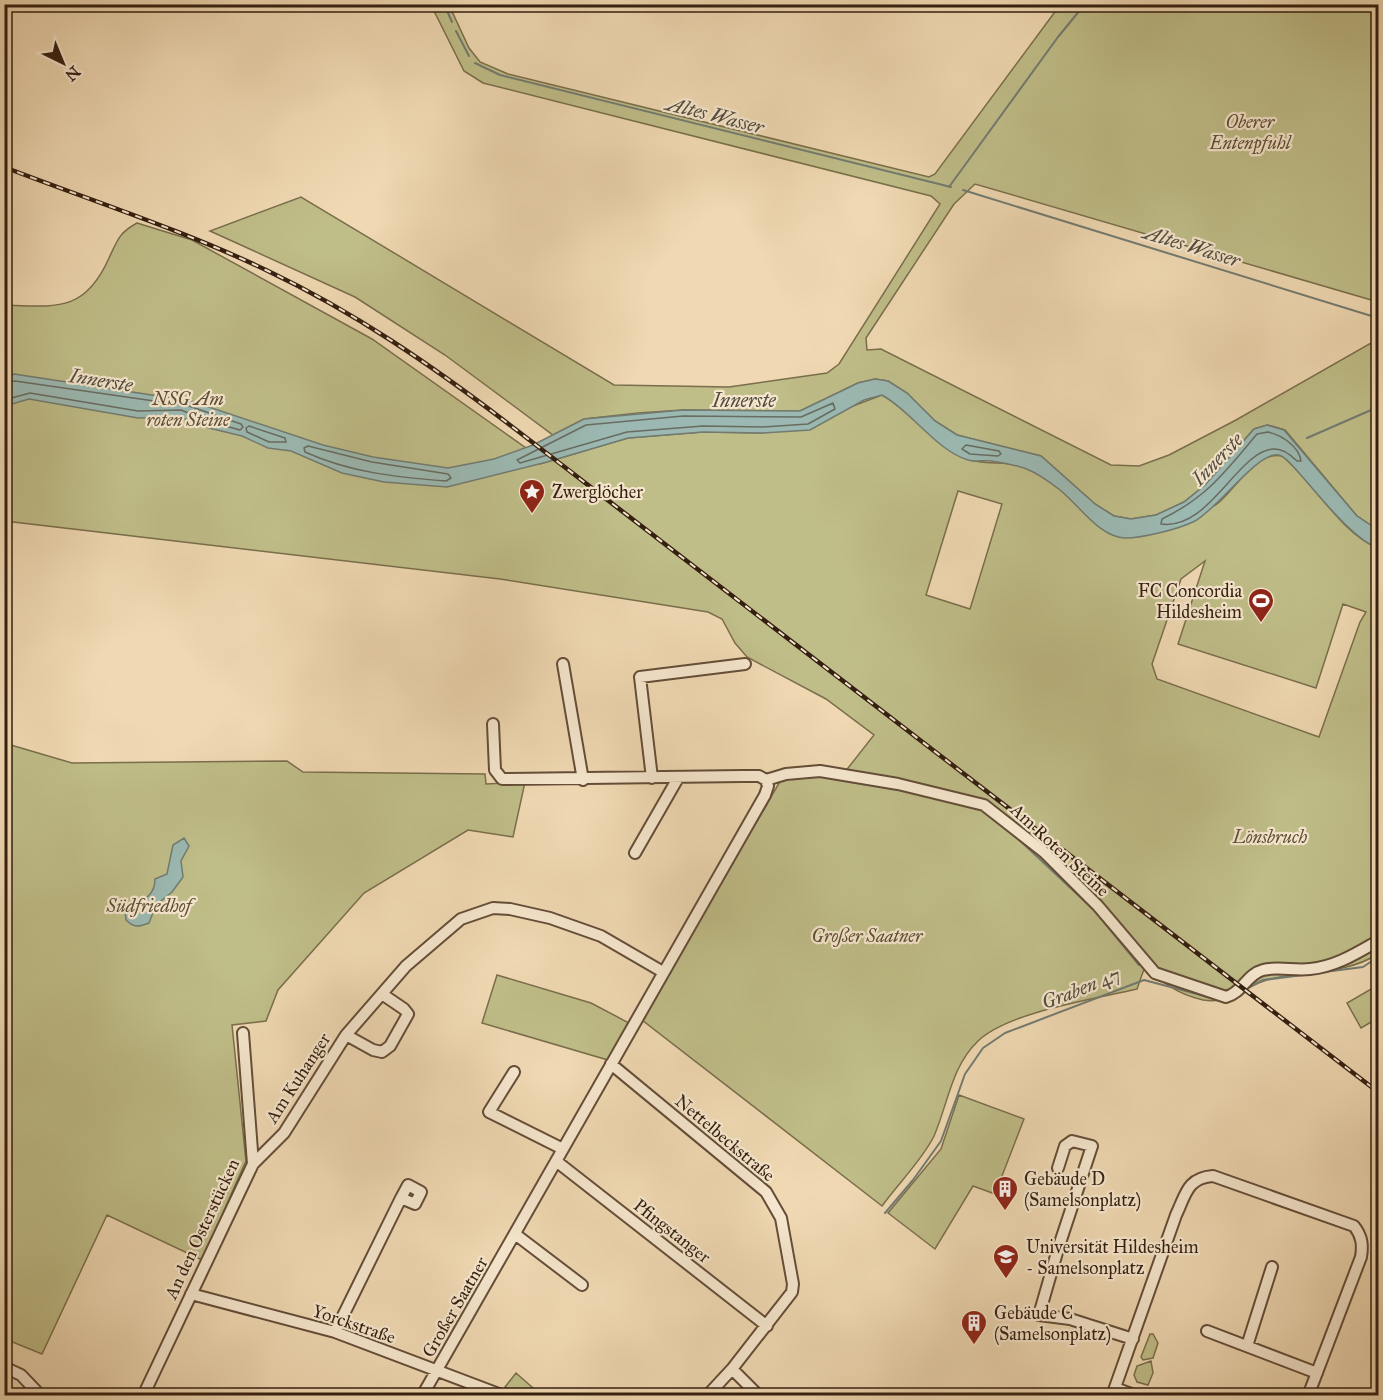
<svg xmlns="http://www.w3.org/2000/svg" width="1383" height="1400" font-family="'IM FELL Great Primer',serif">
  <style>
    .green { fill: #bfbd88; stroke: #7a6e4c; stroke-width: 1.5; fill-rule: evenodd }
    .water { fill: #9bb9b2; stroke: #727b71; stroke-width: 1.5 }
    .lines { fill: none; stroke-linecap: round; stroke-linejoin: round }
    .shore { stroke: #686c61; stroke-width: 1.5 }
    .stream { stroke: #727b71; stroke-width: 2 }
    .minor-casing { stroke: #644d38; stroke-width: 14 }
    .minor { stroke: #f5e6cd; stroke-width: 10 }
    .rail-casing { stroke: #351f10; stroke-width: 4.5 }
    .rail { stroke: #f5e6cd; stroke-width: 2; stroke-dasharray: 7; stroke-linecap: butt }
    .labels { text-anchor: middle; dominant-baseline: central; stroke-width: 4.5; stroke-linejoin: round; paint-order: stroke }
    .park-label { font-size: 18px; font-style: italic; fill: #5e4e34; stroke: #f5e6cd }
    .poi-label { font-size: 18px; fill: #351f10; stroke: #f5e6cd; text-anchor: start }
    .street-label { font-size: 18px; fill: #351f10; stroke: #f5e6cd }
    .water-label { font-size: 20px; font-style: italic; fill: #544d41; stroke: #f5e6cd }
  </style>
  <rect width="100%" height="100%" fill="#efd8b2"/>
  <filter id="stains"><feTurbulence type="fractalNoise" baseFrequency=".00333" numOctaves="4"/><feColorMatrix values="0 0 0 0 .2 0 0 0 0 .09 0 0 0 0 .02 0 0 0 .5 -.17"/></filter>
  <radialGradient id="worn" r=".72"><stop offset=".6" stop-color="#630" stop-opacity="0"/><stop offset="1" stop-color="#630" stop-opacity=".3"/></radialGradient>
  <path class="green" d="M431,5H449L469,48L480,62L508,74L929,177L935,174L1060,5H1378V302L975,184L954,204L866,338L867,350L881,349L1111,465L1139,466L1169,455L1236,420L1378,339V530L1357,516L1285,430L1268,425L1254,429L1205,485L1184,502L1156,515L1131,519L1114,516L1095,504L1041,456L957,435L935,421L907,393L888,381L875,379L858,383L800,411L683,410L638,413L584,419L553,435L445,355L355,297L210,231L301,197L614,385L729,387L827,373L839,364L940,204L931,196L483,83L464,71Z
    M137,223L192,240L372,339L526,448L523,449L540,464L628,438L703,432L763,433L845,409L882,395C913,412 933,442 965,458C981,466 1011,460 1028,468C1060,482 1082,515 1110,534C1130,529 1206,513 1217,504C1236,489 1255,451 1282,456C1314,482 1341,534 1378,548V954C1345,975 1305,970 1267,980C1244,986 1230,1005 1203,1000C1177,994 1163,983 1145,966L1137,989C1095,999 1008,1012 978,1041C951,1067 948,1104 934,1136C923,1159 897,1185 882,1206L642,1020L782,778L807,775L841,777L874,735L826,699L747,657L735,643L722,619L708,612L500,579L5,521V305C57,307 85,312 109,258C118,239 119,233 137,223ZM958,491L1002,504L970,609L926,595ZM1205,561L1178,644L1316,688L1343,604L1366,612L1360,622L1319,737L1157,679L1152,664L1181,579Z
    M4,743L72,763L287,761L303,772L485,774L486,784L525,782L513,837L468,830L364,893L278,990L266,1021L232,1025L246,1161L202,1260L107,1215L42,1354L5,1339Z
    M497,975L591,1003L629,1023L608,1060L482,1023Z
    M1378,985V1018L1361,1028L1347,1003Z
    M959,1095L1024,1119L995,1194L973,1186L935,1249L888,1213L941,1149Z
    M1150,1334H1153L1158,1343L1153,1358L1143,1360L1141,1357Z
    M1151,1361L1153,1373L1148,1385L1137,1382L1134,1375L1137,1366Z
    M516,1373L541,1395H524L505,1387Z"/>
  <path class="water" d="M14,374L191,401L323,445L373,457L448,468L494,459L533,445L584,419L683,410L800,411L858,383L875,379L888,381L907,393L935,421L957,435L1041,456L1095,504L1114,516L1131,519L1156,515L1184,502L1205,485L1254,429L1267,425L1284,430L1357,516L1378,530V548C1350,538 1313,487 1290,463C1286,459 1281,454 1275,455C1255,456 1217,509 1195,521C1179,529 1143,538 1125,538C1099,537 1079,505 1060,490C1033,469 1024,466 991,461C984,460 975,462 968,460C937,451 911,411 882,395L864,400L810,430L763,433L703,432L628,438L547,462L447,487L384,482L342,473L291,451L268,448L242,436L209,428L180,417L138,418L29,399L5,406V378Z
    M184,838L189,846L181,861L183,877L172,892L156,905L149,923C139,927 134,928 126,920L125,910C140,901 155,898 155,879L167,874L173,845Z"/>
  <g class="lines">
    <path class="shore" d="M4,383L15,381L189,406L241,424L243,427L240,430L211,422L181,410L138,411L30,393L4,400
      M833,403L835,409L808,424L763,427L703,426L627,432L520,463L517,460L586,425L683,416L801,417Z
      M249,426L285,438L286,442H269L247,432L246,428Z
      M1268,432C1281,435 1299,446 1301,461H1297C1291,455 1283,448 1273,449C1237,452 1209,531 1161,524L1162,519C1207,497 1225,472 1257,434Z
      M966,445L999,451L1001,454L998,456L970,454L962,449Z
      M308,446L372,462L448,474L451,478L446,481C397,477 351,473 305,452L304,448Z"/>
    <path class="stream" d="M444,4L452,22
      M456,31L469,56
      M475,63L500,75L951,187
      M949,187L1058,37L1085,4
      M963,190L1378,318
      M1307,438L1378,407
      M1014,835L1094,910L1139,965
      M1324,972L1363,967L1378,957
      M1246,989L1263,980L1303,975
      M885,1213L913,1180L941,1141L965,1074L983,1048L1005,1033L1144,980L1216,999"/>
    <defs>
      <path id="minor" d="M563,664L583,780
        M493,724L495,770L502,779L743,776H759L766,780L786,774L820,771L898,784L984,805L1044,852L1098,906L1155,973L1226,997C1242,993 1247,974 1263,970C1277,966 1295,971 1310,969C1335,967 1357,953 1378,941
        M652,778L640,677L745,664
        M635,853L678,778
        M346,1035L373,1050L382,1052L390,1046L408,1014L404,1009L382,994
        M611,1064L766,1192L781,1218L793,1284L792,1292L732,1369L707,1396
        M514,1072L489,1112L563,1149
        M556,1161L767,1326
        M253,1164L284,1133L346,1035L406,966L461,919L493,908L510,909L550,918L601,936L663,972
        M1058,1168L1065,1146L1072,1141L1092,1146L1058,1249L1039,1315L1070,1319L1133,1339
        M515,1234L582,1285
        M191,1294L335,1332L504,1396
        M1207,1331L1317,1373
        M335,1332L401,1198L408,1185L421,1192L415,1204L401,1198
        M1247,1346L1272,1267
        M4,1367L21,1375L41,1396
        M732,1369L759,1396
        M1115,1388L1137,1396
        M145,1392L157,1396
        M143,1396L253,1164L243,1033
        M422,1396L765,795L768,786L766,780
        M1112,1396L1176,1215C1186,1194 1187,1178 1213,1176L1354,1226C1362,1236 1363,1245 1361,1257L1308,1396"/>
    </defs>
    <use href="#minor" class="minor-casing"/>
    <use href="#minor" class="minor"/>
    <defs>
      <path id="rail" d="M4,167C92,201 183,230 268,271C354,312 431,365 506,422L1378,1092"/>
    </defs>
    <use href="#rail" class="rail-casing"/>
    <use href="#rail" class="rail"/>
  </g>
  <defs>
    <symbol id="sight-pin" viewBox="-11 -11 22 30"><path d="M0 17L-7.5 6A9.5 9.5 0 1 1 7.5 6Z" fill="#8f2418" stroke="#f5e6cd"/><path d="M0-6L1.8-2.2L6-1.7L2.9 1.2L3.7 5.4L0 3.3L-3.7 5.4L-2.9 1.2L-6-1.7L-1.8-2.2Z" fill="#fff"/></symbol>
    <symbol id="stadium-pin" viewBox="-11 -11 22 30"><path d="M0 17L-7.5 6A9.5 9.5 0 1 1 7.5 6Z" fill="#8f2418" stroke="#f5e6cd"/><path d="M0-5a6.5 5 0 1 0 0 10a6.5 5 0 1 0 0-10ZM-3.5-1.8h7v3.6h-7Z" fill="#fff"/></symbol>
    <symbol id="building-pin" viewBox="-11 -11 22 30"><path d="M0 17L-7.5 6A9.5 9.5 0 1 1 7.5 6Z" fill="#8f2418" stroke="#f5e6cd"/><path d="M-4-6H4V6H1V3H-1V6H-4ZM-2.5-4.3h1.7v1.8h-1.7ZM.8-4.3h1.7v1.8H.8ZM-2.5-1h1.7V.8h-1.7ZM.8-1h1.7V.8H.8Z" fill="#fff"/></symbol>
    <symbol id="university-pin" viewBox="-11 -11 22 30"><path d="M0 17L-7.5 6A9.5 9.5 0 1 1 7.5 6Z" fill="#8f2418" stroke="#f5e6cd"/><path d="M0-5L7-2L0 1L-7-2ZM-4 1L0 2.5L4 1V4Q0 6-4 4Z" fill="#fff"/></symbol>
  </defs>
  <g fill-rule="evenodd">
    <use href="#sight-pin" x="517" y="477" width="30" height="40"/>
    <use href="#stadium-pin" x="1246" y="586" width="30" height="40"/>
    <use href="#building-pin" x="990" y="1174" width="30" height="40"/>
    <use href="#university-pin" x="991" y="1242" width="30" height="40"/>
    <use href="#building-pin" x="959" y="1308" width="30" height="40"/>
  </g>
  <g class="labels">
    <g class="park-label">
      <text x="1250" y="122">Oberer<tspan x="1250" dy="21">Entenpfuhl</tspan></text>
      <text x="188" y="399">NSG Am<tspan x="188" dy="21">roten Steine</tspan></text>
      <text x="1270" y="837">Lönsbruch</text>
      <text x="149" y="906">Südfriedhof</text>
      <text x="867" y="936">Großer Saatner</text>
    </g>
    <g class="poi-label">
      <text x="552" y="492">Zwerglöcher</text>
      <text x="1242" y="591" text-anchor="end">FC Concordia<tspan x="1242" dy="21">Hildesheim</tspan></text>
      <text x="1024" y="1179">Gebäude D<tspan x="1024" dy="21">(Samelsonplatz)</tspan></text>
      <text x="1026" y="1247">Universität Hildesheim<tspan x="1026" dy="21">- Samelsonplatz</tspan></text>
      <text x="994" y="1313">Gebäude C<tspan x="994" dy="21">(Samelsonplatz)</tspan></text>
    </g>
    <g class="street-label">
      <text transform="translate(1060 850) rotate(43)">Am Roten Steine</text>
      <text transform="translate(298 1078) rotate(-57)">Am Kuhanger</text>
      <text transform="translate(725 1138) rotate(40)">Nettelbeckstraße</text>
      <text transform="translate(202 1229) rotate(-65)">An den Osterstücken</text>
      <text transform="translate(672 1231) rotate(38)">Pfingstanger</text>
      <text transform="translate(455 1307) rotate(-60)">Großer Saatner</text>
      <text transform="translate(354 1324) rotate(19)">Yorckstraße</text>
    </g>
    <g class="water-label">
      <text transform="translate(715 115) rotate(14)">Altes Wasser</text>
      <text transform="translate(1192 246) rotate(17)">Altes Wasser</text>
      <text transform="translate(101 380) rotate(9)">Innerste</text>
      <text x="744" y="400">Innerste</text>
      <text transform="translate(1217 459) rotate(-46)">Innerste</text>
      <text transform="translate(1081 988) rotate(-21)">Graben 47</text>
    </g>
  </g>
  <rect width="1383" height="1400" fill="none" stroke="#efd8b2" stroke-width="24"/>
  <rect x="6" y="6" width="1371" height="1388" fill="none" stroke="#351f10" stroke-width="3"/>
  <rect x="12" y="12" width="1359" height="1376" fill="none" stroke="#351f10" stroke-width="1.5"/>
  <g transform="translate(63 63) rotate(137)" stroke="#f5e6cd" stroke-width="4.5" paint-order="stroke">
  <path d="M0-4.5L10 22L0 15L-10 22Z" fill="#351f10"/>
  <text y="-9" font-size="16" font-weight="bold" text-anchor="middle" fill="#351f10">N</text>
  </g>
  <rect width="100%" height="100%" filter="url(#stains)"/>
  <rect width="100%" height="100%" fill="url(#worn)"/>
</svg>
